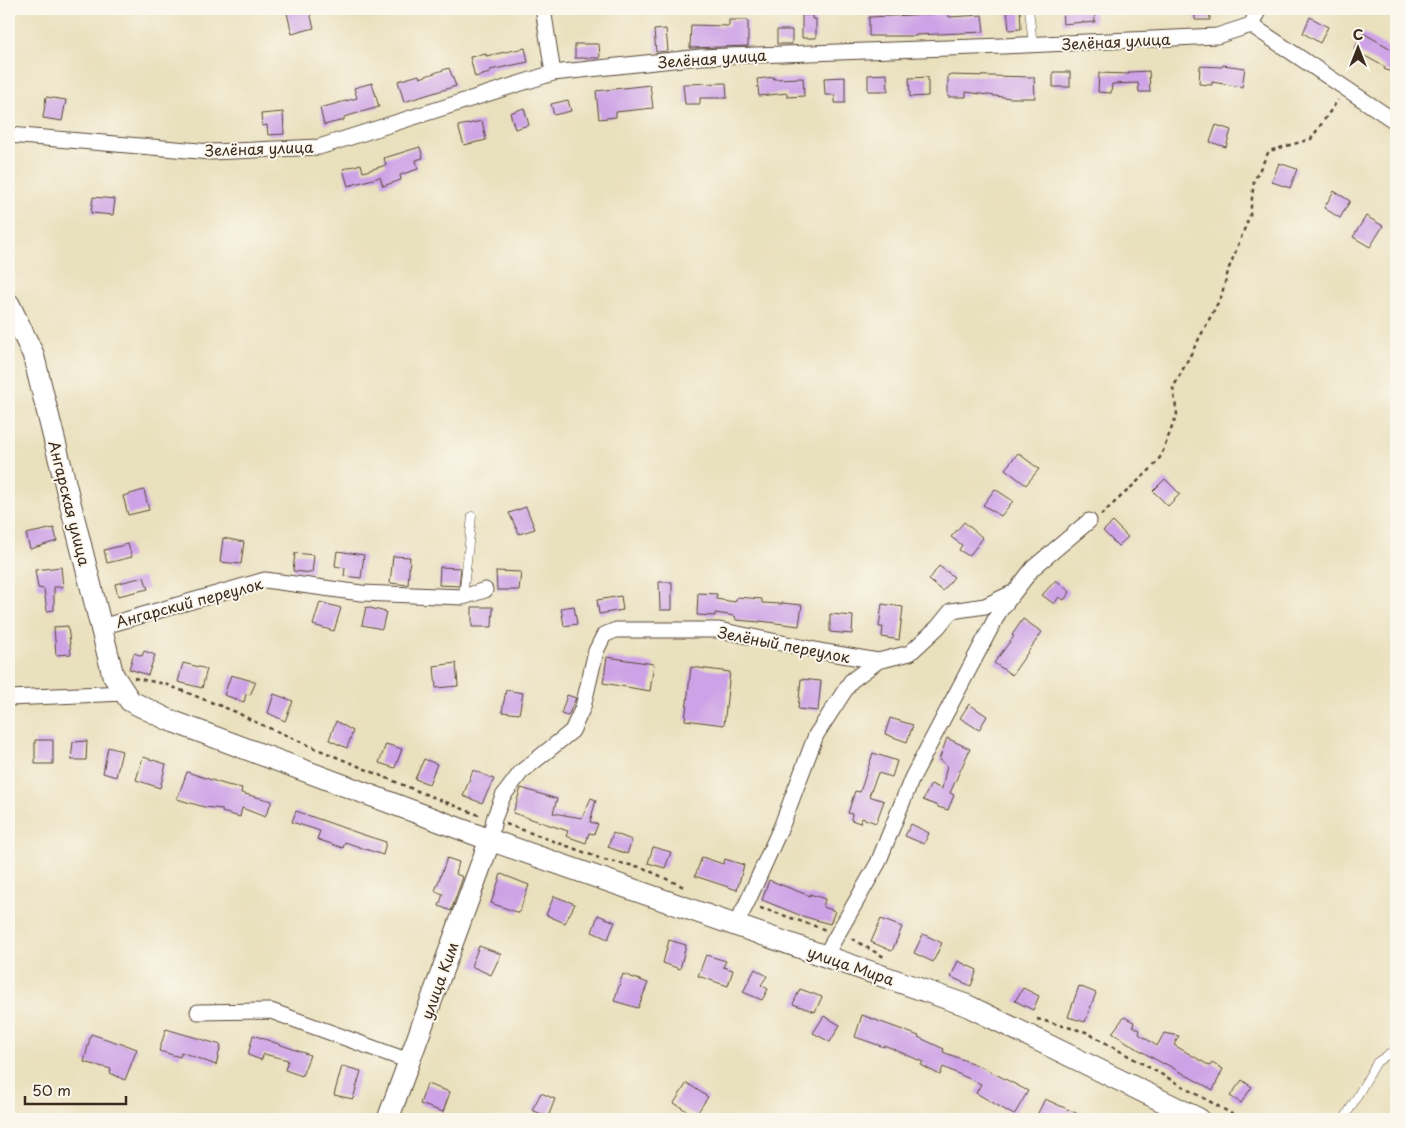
<svg xmlns="http://www.w3.org/2000/svg" width="1405" height="1128" font-family="'Playpen Sans',sans-serif">
  <style>
    .building { fill: #cda2e6 }
    .lines { fill: none; stroke-linecap: round; stroke-linejoin: round }
    .lane-casing { stroke: #554536; stroke-width: 9 }
    .street-casing { stroke: #554536; stroke-width: 17 }
    .secondary-casing { stroke: #554536; stroke-width: 23 }
    .path { stroke: #554536; stroke-width: 2.5; stroke-dasharray: 4 4; stroke-linecap: butt }
    .lane { stroke: #fff; stroke-width: 8 }
    .street { stroke: #fff; stroke-width: 15 }
    .secondary { stroke: #fff; stroke-width: 21 }
    .labels { text-anchor: middle; dominant-baseline: central; stroke-width: 4; stroke-linejoin: round; paint-order: stroke }
    .street-label { font-size: 15px; fill: #3b2a1e; stroke: #fbf7ec }
  </style>
  <rect width="100%" height="100%" fill="#fbf7ec"/>
  <filter id="ink" filterUnits="userSpaceOnUse"><feTurbulence type="fractalNoise" baseFrequency=".02" numOctaves="2"/><feDisplacementMap in="SourceGraphic" scale="10" xChannelSelector="R" yChannelSelector="G"/><feConvolveMatrix kernelMatrix="1 2 1 2 8 2 1 2 1" color-interpolation-filters="sRGB"/></filter>
  <filter id="wash" filterUnits="userSpaceOnUse"><feTurbulence type="fractalNoise" baseFrequency=".0096" numOctaves="4" result="noise"/><feDisplacementMap in="SourceGraphic" scale="20" xChannelSelector="R" yChannelSelector="G"/><feGaussianBlur stdDeviation="1.12" result="paint"/><feColorMatrix in="noise" values="0 0 0 0 0 0 0 0 0 0 0 0 0 0 0 0 0 1.4 0 .05"/><feComposite in="paint" operator="in"/></filter>
  <g filter="url(#wash)">
    <rect width="100%" height="100%" fill="#e9e0bd"/>
    <g id="blocks">
      <path class="building" d="M286,9H309L314,28L292,34Z
        M933,9H948L949,17L982,15L984,32L916,35V36H869V17L934,14Z
        M1007,9H1020L1021,29L1009,30Z
        M1062,9H1094L1095,22L1084,23V22L1063,24Z
        M1195,9H1209L1210,20H1195Z
        M802,15H812V19H816V38H802Z
        M1310,17L1328,27L1320,43L1303,33Z
        M729,20H748V46L690,48L691,25L729,26Z
        M666,29L668,51L656,52L654,30Z
        M777,30H792V44H777Z
        M1363,33L1393,50L1396,42V74L1384,69L1385,67L1354,50Z
        M575,44H599L600,58H575Z
        M525,48L528,62L490,70V73L475,77L470,57L486,54V56Z
        M1223,65L1245,68L1242,87L1212,82V85L1199,84L1200,66L1222,67Z
        M449,68L456,86L404,102L398,81L419,75L420,78Z
        M1149,71L1150,92H1139L1138,83L1112,84L1111,93L1098,92L1099,73L1129,74V72Z
        M1053,72H1070V87H1053Z
        M887,74L888,91H868V75Z
        M948,75L1034,77L1035,98H1010L966,92V97H948Z
        M774,77V79L803,78L804,96L787,97V93L759,96L757,79Z
        M845,77V103H835V95H825L824,78Z
        M928,77V96L910,97L909,78Z
        M372,83L379,107L344,117V120L324,125L320,108L357,98L354,88Z
        M726,83L727,98H700V104H685L683,84Z
        M650,85L653,108L616,112V117L599,119L596,91Z
        M46,97L66,100L62,121L43,118Z
        M568,100L571,111L554,115L551,104Z
        M524,108L529,125L515,129L510,113Z
        M283,112L284,134L268,135L267,125L262,126L261,114Z
        M482,121L486,140L464,145L458,126Z
        M1216,125L1231,130L1226,147L1210,142Z
        M420,147L423,158L416,160L418,169L400,175L401,180L383,186L380,177L348,186L343,169L361,164L363,172L386,165L384,158Z
        M1279,163L1297,169L1290,188L1272,182Z
        M1334,191L1350,201L1340,218L1324,208Z
        M93,197L115,199L113,215L91,213Z
        M1366,216L1383,226L1370,247L1353,237Z
        M1018,453L1039,469L1026,485L1005,469Z
        M1165,479L1180,494L1168,506L1153,491Z
        M995,489L1013,501L1001,516L983,505Z
        M144,490L149,510L128,515L123,496Z
        M526,507L535,529L519,534L509,513Z
        M964,522L983,538L969,556L959,550L962,545L951,537Z
        M1113,522L1128,537L1118,546L1103,531Z
        M54,528L57,541L30,549L26,534Z
        M223,538L244,542L241,564L220,562Z
        M128,544L132,557L107,563L104,550Z
        M337,551L364,555L361,578L344,576L345,568L335,566Z
        M295,553L314,555L312,573L293,571Z
        M393,556L410,557L408,585L390,583Z
        M939,566L954,577L943,591L929,580Z
        M61,567L63,587H54V610L47,611L44,589L38,588L35,570Z
        M440,567L461,568L459,586L439,585Z
        M496,571L521,572L519,590H497Z
        M144,577L148,589L118,596L115,584Z
        M1056,580L1070,592L1064,600L1059,597L1054,604L1042,595Z
        M659,582H672V610H660Z
        M698,593L717,594L716,599L735,602L737,597L762,599V603L782,604V603L802,605L799,626L760,621V622L736,620L735,616L715,613V616L697,615Z
        M621,596L623,610L599,614L597,600Z
        M320,602L341,608L334,631L313,625Z
        M882,604L903,607L899,640L882,637L883,627H879Z
        M574,606L577,624L564,626L561,608Z
        M366,607L386,612L382,629L362,625Z
        M472,607H493L492,627H472Z
        M830,614L853,616L852,634L830,632Z
        M1023,619L1042,632L1012,675L994,663L1014,636L1012,635Z
        M68,626L71,654L56,655L54,627Z
        M144,651L155,655L148,675L129,669L134,653L142,656Z
        M607,657L654,664L650,691L603,683Z
        M183,663L207,669L202,688L178,682Z
        M456,663L458,686L436,688L434,666Z
        M691,667L730,672L724,725L685,720Z
        M231,675L256,682L250,695L246,694L244,702L224,695Z
        M801,679L821,681L818,711L798,709Z
        M506,690L523,693L519,714L502,712Z
        M274,694L293,701L285,721L268,713Z
        M567,695L576,698L568,716L561,714Z
        M969,704L987,716L979,730L960,718Z
        M890,718L913,725L907,742L885,734Z
        M336,721L353,731L347,748L329,740Z
        M947,738L970,749L950,793L954,795L948,810L938,807V806L923,800L931,784L942,789L947,765L939,760Z
        M35,740H53V764H35Z
        M87,741L86,760H71L73,742Z
        M386,744L402,749L395,768L379,763Z
        M108,747L122,751L116,777L103,773Z
        M873,753L897,761L892,777L878,773L869,796L884,801L876,823L862,818L860,823L851,820L852,814L848,813L855,791L860,792Z
        M143,757L166,764L160,788L136,780Z
        M424,759L437,764L429,784L415,779Z
        M473,770L494,779L482,803L463,796Z
        M187,772L227,785L242,788L241,793L272,801L265,817L242,808L240,817L222,812V809L204,807L177,799Z
        M521,788L557,799L553,813L582,818L591,798L596,800L590,822L598,824L594,834L589,833L586,843L566,836L568,831L513,813Z
        M296,811L361,834L386,842L383,855L345,842L343,848L317,839L320,831L292,822Z
        M911,824L929,833L924,844L905,836Z
        M613,833L632,840L627,854L608,847Z
        M653,847L671,852L665,868L648,863Z
        M702,857L723,864L725,859L744,865L737,890L695,876Z
        M447,858L459,862L456,874L463,877L451,911L439,906L443,894L435,891Z
        M501,874L529,885L519,913L491,903Z
        M769,880L810,896V894L825,899L823,907L835,911L830,924L802,916L762,900Z
        M554,896L575,904L565,923L546,915Z
        M598,915L615,922L608,939L592,932Z
        M881,919L902,927L892,951L871,942Z
        M923,934L942,943L933,962L914,953Z
        M669,940L686,945L680,969L663,963Z
        M479,946L501,954L491,975L471,966Z
        M706,955L726,961L723,967L733,970L728,986L698,976Z
        M958,961L977,970L971,986L951,977Z
        M755,969L767,976L761,985L768,989L762,1000L743,992Z
        M623,974L648,983L638,1008L614,1001Z
        M1079,986L1096,993L1085,1022L1068,1017Z
        M1023,988L1039,996L1033,1010L1015,1001Z
        M800,989L822,997L815,1012L793,1004Z
        M862,1015L919,1036L918,1037L944,1049L943,1052L982,1067L1028,1091L1014,1115L976,1093L981,1084L943,1067L940,1075L921,1065L923,1062L884,1045V1047L855,1037Z
        M824,1016L840,1025L830,1042L813,1033Z
        M1124,1017L1134,1022L1133,1026L1140,1030L1139,1034L1157,1046L1164,1033L1179,1036L1174,1045L1210,1066L1212,1063L1223,1069L1213,1090L1164,1063V1064L1151,1057L1112,1033Z
        M166,1029L221,1045L216,1065L181,1052L180,1057L159,1051Z
        M91,1034L137,1049L125,1080L110,1073L111,1069L84,1062Z
        M253,1035L310,1055L302,1076L285,1070L288,1060L264,1054L261,1060L248,1055Z
        M342,1066L361,1071L353,1099L334,1095Z
        M1242,1080L1252,1087L1241,1103L1230,1096Z
        M687,1083L708,1097L695,1116L674,1103Z
        M427,1084L450,1092L443,1112L420,1104Z
        M541,1093L555,1099L548,1117L532,1110Z
        M1045,1099L1089,1119H1047L1037,1115Z"/>
    </g>
  </g>
  <g filter="url(#ink)">
    <use href="#blocks" fill-opacity="0" stroke="#554536" stroke-width="1"/>
    <g class="lines">
      <defs>
        <path id="lane" d="M1029,9L1033,45
          M463,597L472,516
          M1344,1119L1377,1062L1396,1049"/>
        <path id="street" d="M546,9L544,15L553,73
          M1251,25L1396,122
          M1251,25L1259,9
          M9,135L211,152L319,147L553,73L701,57L1002,46L1217,36L1251,25
          M101,627L265,580L361,593L463,597L485,590
          M9,698L125,693
          M490,840L494,819L503,796L521,772L572,731L583,707L596,651L604,635L616,630H719L825,652L878,661
          M735,925L746,905L782,825L816,735L851,681L878,661L910,653L938,627L951,611L985,606L1010,594
          M825,956L878,863L912,778L999,612L1033,568L1089,521
          M198,1012L271,1011L409,1061"/>
        <path id="secondary" d="M9,304L33,354L113,675L130,701L169,720L490,840L966,1005L1199,1119
          M388,1119L490,840"/>
      </defs>
      <use href="#lane" class="lane-casing"/>
      <use href="#street" class="street-casing"/>
      <use href="#secondary" class="secondary-casing"/>
      <path class="path" d="M1101,515L1153,467L1161,456L1177,414L1173,388L1221,297L1229,268L1250,215L1254,181L1269,151L1311,139L1338,100
        M134,678L165,684L236,712L253,721L315,748L415,790L481,816
        M506,824L581,851L599,858
        M604,860L641,867L686,888
        M760,908L774,912L826,930
        M852,939L884,957
        M1037,1019L1086,1032L1241,1119"/>
      <use href="#lane" class="lane"/>
      <use href="#street" class="street"/>
      <use href="#secondary" class="secondary"/>
    </g>
  </g>
  <g class="labels">
    <g class="street-label">
      <text transform="translate(1116 41) rotate(-3)">Зелёная улица</text>
      <text transform="translate(712 58) rotate(-4)">Зелёная улица</text>
      <text transform="translate(259 148) rotate(-2)">Зелёная улица</text>
      <text transform="translate(70 503) rotate(76)">Ангарская улица</text>
      <text transform="translate(189 602) rotate(-15)">Ангарский переулок</text>
      <text transform="translate(784 644) rotate(11)">Зелёный переулок</text>
      <text transform="translate(851 965) rotate(19)">улица Мира</text>
      <text transform="translate(439 980) rotate(-70)">улица Ким</text>
    </g>
  </g>
  <rect width="1405" height="1128" fill="none" stroke="#fbf7ec" stroke-width="30"/>
  <g transform="translate(1358 48)" stroke="#fbf7ec" stroke-width="4" paint-order="stroke">
  <path d="M0-4L9 19L0 12L-9 19Z" fill="#3b2a1e"/>
  <text y="-8" font-size="14" font-weight="bold" text-anchor="middle" fill="#3b2a1e">С</text>
  </g>
  <path d="M25 1096v8h101v-8" fill="none" stroke="#3b2a1e" stroke-width="2.5"/>
  <text x="32" y="1096" font-size="15" fill="#3b2a1e" stroke="#fbf7ec" stroke-width="4" paint-order="stroke">50 m</text>
</svg>
